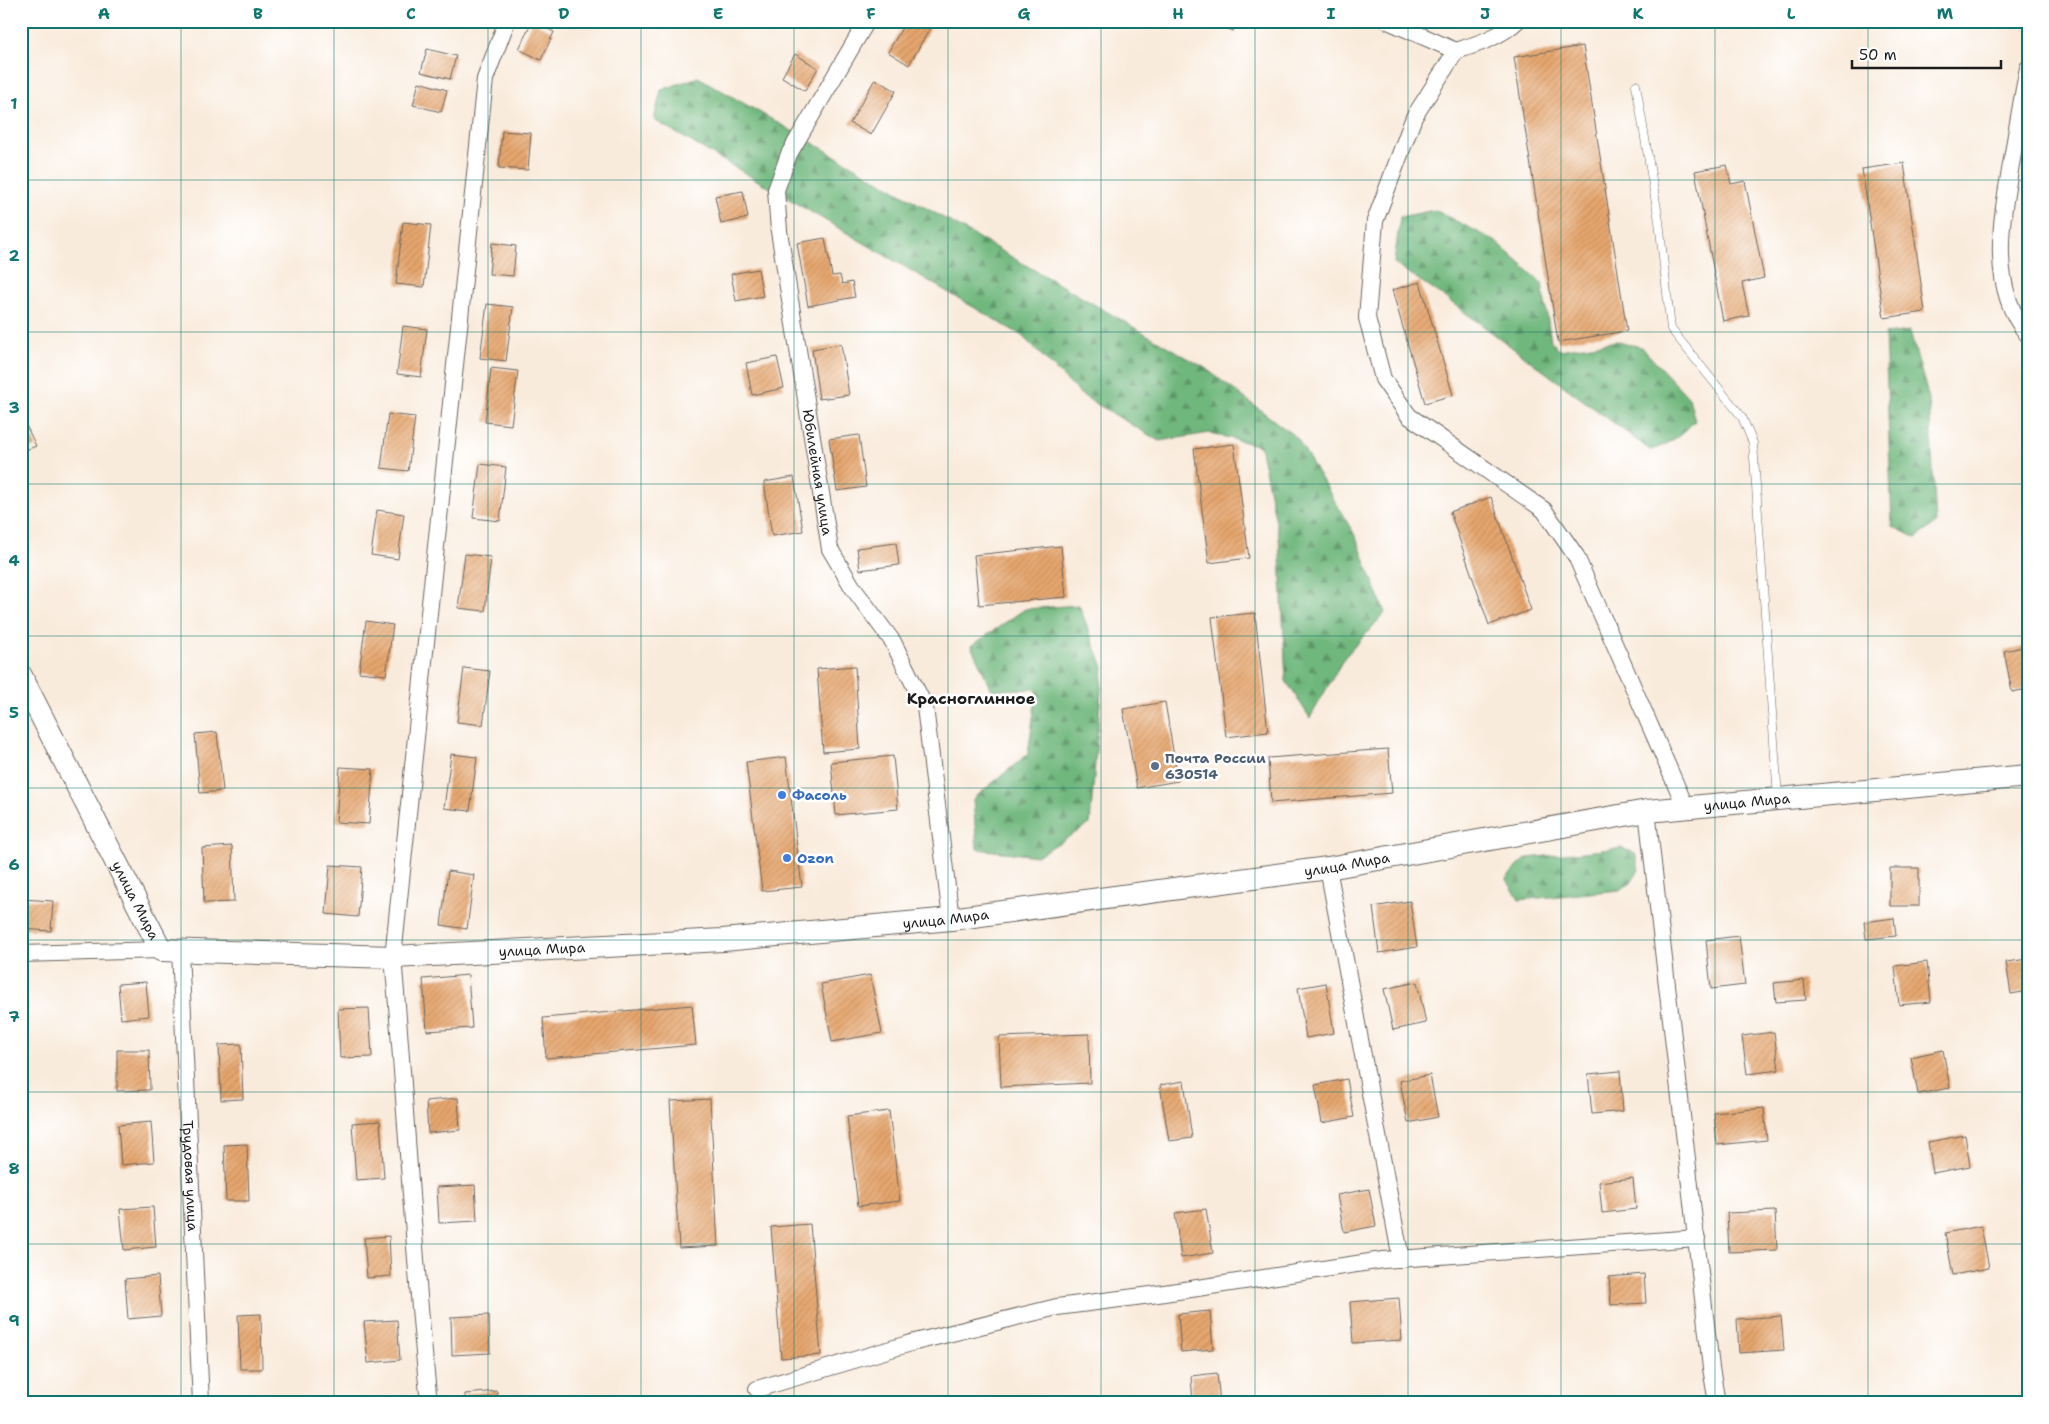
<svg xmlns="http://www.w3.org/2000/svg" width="2049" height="1424" font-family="'Shantell Sans',sans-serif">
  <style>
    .forest { fill: url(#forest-firs); stroke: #466a4c }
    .building { fill: url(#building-hatch) }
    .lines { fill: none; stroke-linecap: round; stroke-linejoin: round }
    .lane-casing { stroke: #69645f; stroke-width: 9 }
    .street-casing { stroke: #69645f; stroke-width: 18 }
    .secondary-casing { stroke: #69645f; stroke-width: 24 }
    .lane { stroke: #fff; stroke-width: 8 }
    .street { stroke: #fff; stroke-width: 16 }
    .secondary { stroke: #fff; stroke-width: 22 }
    .grid { fill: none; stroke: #0f766e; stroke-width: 1; stroke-opacity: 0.55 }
    .service-dot { fill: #5c6f8a; stroke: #fff; stroke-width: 2 }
    .shop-dot { fill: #3f7fe0; stroke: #fff; stroke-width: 2 }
    .labels { text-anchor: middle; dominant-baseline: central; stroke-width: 5; stroke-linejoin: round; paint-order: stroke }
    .street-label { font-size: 14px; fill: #1c1c1c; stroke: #fff }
    .service-label { font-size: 14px; font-weight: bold; fill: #4e5e75; stroke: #fff; text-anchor: start }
    .shop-label { font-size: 14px; font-weight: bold; fill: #366cbe; stroke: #fff; text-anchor: start }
    .quarter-label { font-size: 16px; font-weight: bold; fill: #1c1c1c; stroke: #fff }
    .neatline { fill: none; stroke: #0f766e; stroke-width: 2 }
    .grid-label { font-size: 16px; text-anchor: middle; font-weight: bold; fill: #0f766e }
  </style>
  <defs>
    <pattern id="forest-firs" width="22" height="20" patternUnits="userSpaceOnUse" patternTransform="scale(1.25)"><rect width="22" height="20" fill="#70b77d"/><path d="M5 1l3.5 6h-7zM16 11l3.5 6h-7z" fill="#5b9466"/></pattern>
    <pattern id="building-hatch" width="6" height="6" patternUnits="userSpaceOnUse" patternTransform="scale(1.25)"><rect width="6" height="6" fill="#e6a66e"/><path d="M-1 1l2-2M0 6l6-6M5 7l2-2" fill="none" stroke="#c58e5f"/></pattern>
  </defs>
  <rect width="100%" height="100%" fill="#fff"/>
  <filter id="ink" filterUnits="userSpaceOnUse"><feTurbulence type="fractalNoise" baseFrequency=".02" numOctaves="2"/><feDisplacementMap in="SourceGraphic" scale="10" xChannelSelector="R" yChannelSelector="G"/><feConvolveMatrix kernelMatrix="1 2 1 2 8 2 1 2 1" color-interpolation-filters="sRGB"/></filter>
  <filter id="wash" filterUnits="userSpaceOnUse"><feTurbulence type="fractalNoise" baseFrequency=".0096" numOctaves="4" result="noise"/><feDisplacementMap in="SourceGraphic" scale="20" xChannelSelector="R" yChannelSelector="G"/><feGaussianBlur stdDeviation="1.12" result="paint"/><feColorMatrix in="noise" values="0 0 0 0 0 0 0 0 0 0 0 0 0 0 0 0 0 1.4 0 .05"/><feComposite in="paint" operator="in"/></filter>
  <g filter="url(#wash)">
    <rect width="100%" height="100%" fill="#f9ebdc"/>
    <path class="forest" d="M698,77L1205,368L1297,438L1356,537L1385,613L1344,658L1310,718L1286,681L1279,536L1260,446L1210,433L1159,441L1080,394L1021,335L654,120L661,90Z
      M1435,210L1495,241L1542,283L1551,341L1559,350L1617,341L1641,347L1689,398L1695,421C1681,435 1670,445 1650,450L1444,297L1394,263L1400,217Z
      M1910,331L1929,399L1936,523L1916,538L1892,526L1885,334Z
      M1079,605L1103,667L1090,824L1037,856L977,849L973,799L1028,754L1037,689L992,690L971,646L1025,609Z
      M1621,848L1635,853L1639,870L1631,883L1620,890L1519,900L1506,878L1527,858Z"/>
    <g id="blocks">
      <path class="building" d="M532,21L554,32L541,60L519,49Z
        M906,21H934L909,65L888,52Z
        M1209,21H1237L1233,31Z
        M1583,46L1627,331L1558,342L1514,57Z
        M427,49L456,56L450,79L421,72Z
        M795,54L818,68L805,91L782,77Z
        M875,79L896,91L871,135L850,123Z
        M419,82L447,90L441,112L413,105Z
        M502,131L531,133L528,170L499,168Z
        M1904,163L1925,312L1884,318L1862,169Z
        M1727,165L1731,184L1745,181L1764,278L1742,283L1749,316L1723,321L1695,171Z
        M743,191L748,218L721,224L715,196Z
        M403,222L431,225L424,287L396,284Z
        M825,238L832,276L840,275L842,284L852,282L855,297L808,306L797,243Z
        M492,243L516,246L513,276L489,274Z
        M758,269L763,296L736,301L731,274Z
        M1420,282L1453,395L1425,403L1392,290Z
        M487,304L513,307L506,361L480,358Z
        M403,326L427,329L421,377L397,374Z
        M841,344L849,395L819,399L812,349Z
        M777,357L784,388L752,395L746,363Z
        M491,368L518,371L511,425L485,422Z
        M388,414L415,417L408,471L381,468Z
        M23,419L36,446L21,452V420Z
        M859,435L866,487L837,491L829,439Z
        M1234,444L1249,558L1209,563L1194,449Z
        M480,464L506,467L500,521L473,518Z
        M794,477L803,531L772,536L764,482Z
        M1491,497L1531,610L1489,625L1450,512Z
        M377,510L404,514L398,559L371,555Z
        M896,543L899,565L860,570L857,548Z
        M1061,546L1066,597L979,605L974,555Z
        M465,554L491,557L485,611L458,608Z
        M1255,613L1268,732L1226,737L1212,617Z
        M366,621L393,625L386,675L359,672Z
        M2028,646V689L2012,692L2004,651Z
        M855,666L860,749L823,752L817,669Z
        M464,668L490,671L483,725L457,722Z
        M1165,702L1178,781L1137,788L1123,709Z
        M217,732L223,791L200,793L195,734Z
        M1388,749L1392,793L1271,803L1268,758Z
        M451,754L477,757L470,811L444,808Z
        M893,756L898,809L836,815L831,762Z
        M786,757L802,887L762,891L746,762Z
        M340,767L373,769L369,824L336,822Z
        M232,846L234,902L204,903L202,848Z
        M330,865L362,867L358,917L326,914Z
        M1890,868H1919V906H1890Z
        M448,871L474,875L467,929L441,925Z
        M21,899L53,901L51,931L21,929Z
        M1410,901L1417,947L1379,953L1373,907Z
        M1894,918L1896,936L1866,939L1864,922Z
        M1739,936L1745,985L1711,989L1706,940Z
        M2028,959V991L2011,994L2006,962Z
        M1927,962L1931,1002L1899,1005L1895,966Z
        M468,975L472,1028L427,1031L423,979Z
        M870,975L882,1033L832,1042L821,984Z
        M1804,980L1806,1000L1776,1002L1774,983Z
        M146,982L149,1016L121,1019L118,984Z
        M1417,982L1426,1023L1393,1030L1384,989Z
        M1326,983L1334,1033L1306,1038L1298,988Z
        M692,1005L696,1045L546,1058L543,1018Z
        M369,1008L372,1057L340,1058L338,1009Z
        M1774,1032L1779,1070L1747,1074L1742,1036Z
        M1089,1034L1090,1083L1001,1087L999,1037Z
        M241,1044L243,1099L221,1100L219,1045Z
        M117,1050H149L150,1090L117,1091Z
        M1943,1050L1950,1088L1918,1094L1911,1057Z
        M1620,1071L1623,1111L1592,1114L1588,1074Z
        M1430,1075L1438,1117L1408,1123L1400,1081Z
        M1347,1079L1354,1117L1322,1123L1315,1085Z
        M1184,1081L1192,1138L1169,1141L1160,1085Z
        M458,1098L460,1130L428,1133L426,1101Z
        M710,1099L718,1246L679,1248L670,1101Z
        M1764,1108L1767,1140L1717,1145L1714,1113Z
        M889,1111L900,1201L858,1206L847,1116Z
        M380,1121L384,1178L356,1180L352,1123Z
        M151,1122L154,1162L121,1165L118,1125Z
        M1965,1135L1970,1166L1933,1173L1928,1142Z
        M247,1144L249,1201H226L224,1145Z
        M1633,1178L1636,1209L1602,1213L1599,1182Z
        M475,1185L477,1221L439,1223L437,1187Z
        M1369,1189L1376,1226L1344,1232L1337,1195Z
        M153,1207L156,1247L124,1250L120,1209Z
        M1206,1209L1213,1253L1181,1258L1175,1213Z
        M1775,1211L1777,1250L1729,1252L1727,1213Z
        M810,1224L821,1355L781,1358L771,1227Z
        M1981,1226L1989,1268L1953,1275L1945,1233Z
        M389,1236L391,1276L367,1278L364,1238Z
        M1644,1274L1646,1303L1611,1305L1609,1277Z
        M158,1276L161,1316L128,1319L125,1279Z
        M1399,1298L1402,1340L1353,1343L1350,1302Z
        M1210,1311L1213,1349L1181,1352L1178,1314Z
        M261,1314L262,1369H240L238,1315Z
        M489,1315L490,1353L452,1355L451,1317Z
        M1781,1316L1784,1350L1739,1353L1737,1319Z
        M397,1320L400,1360L368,1363L364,1322Z
        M1217,1373L1220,1403H1193L1191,1376Z
        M497,1391L498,1403H465V1394Z"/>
    </g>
  </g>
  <g filter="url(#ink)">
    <use href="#blocks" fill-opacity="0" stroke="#69645f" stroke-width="1"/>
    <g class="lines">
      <defs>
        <path id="lane" d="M1636,85L1659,221L1671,329L1742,417L1753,443L1778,798"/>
        <g id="street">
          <path id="s1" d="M867,21L789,154L776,190L779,231L830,549L853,588L893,642L925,707L951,919"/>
          <path d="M1388,21L1456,51"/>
          <path d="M1517,21C1500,37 1478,44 1456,51L1414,117L1375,221L1367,318L1383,379L1409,416L1544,510L1576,556L1686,808"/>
          <path d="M2028,68C2022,98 2017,128 2012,159C2002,216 1987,286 2028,335"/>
          <path d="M1647,811L1711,1368L1717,1403"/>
          <path d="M1328,868L1401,1259"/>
          <path id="s2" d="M180,950L201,1403"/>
          <path d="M21,954L161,950"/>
          <path d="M757,1389L911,1343L1057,1307L1151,1295L1383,1260L1697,1238"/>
          <path d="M429,1403C413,1254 406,1106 393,957L485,79L507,21"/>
        </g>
        <g id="secondary">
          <path id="s3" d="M21,676L161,950L393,957L723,940L951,919L1328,868L1647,811L2028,776"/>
        </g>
      </defs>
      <use href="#lane" class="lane-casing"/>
      <use href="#street" class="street-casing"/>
      <use href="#secondary" class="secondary-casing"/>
      <use href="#lane" class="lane"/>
      <use href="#street" class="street"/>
      <use href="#secondary" class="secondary"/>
    </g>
  </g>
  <path class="grid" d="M181,21V1403M334,21V1403M488,21V1403M641,21V1403M794,21V1403M948,21V1403M1101,21V1403M1255,21V1403M1408,21V1403M1561,21V1403M1715,21V1403M1868,21V1403M21,180H2028M21,332H2028M21,484H2028M21,636H2028M21,788H2028M21,940H2028M21,1092H2028M21,1244H2028"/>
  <circle class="service-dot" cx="1155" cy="766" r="5"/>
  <g class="shop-dot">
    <circle cx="782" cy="795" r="5"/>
    <circle cx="787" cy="858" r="5"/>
  </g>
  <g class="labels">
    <g class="street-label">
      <text stroke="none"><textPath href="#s1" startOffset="478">Юбилейная улица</textPath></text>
      <text stroke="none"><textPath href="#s3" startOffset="1904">улица Мира</textPath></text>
      <text stroke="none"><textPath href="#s3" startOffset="1499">улица Мира</textPath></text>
      <text stroke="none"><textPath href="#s3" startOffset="252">улица Мира</textPath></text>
      <text stroke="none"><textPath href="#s3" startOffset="1094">улица Мира</textPath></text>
      <text stroke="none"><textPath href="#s3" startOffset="689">улица Мира</textPath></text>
      <text stroke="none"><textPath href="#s2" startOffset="226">Трудовая улица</textPath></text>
    </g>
    <g class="service-label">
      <text x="1165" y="758">Почта России<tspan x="1165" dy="16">630514</tspan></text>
    </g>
    <g class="shop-label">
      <text x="792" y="795">Фасоль</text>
      <text x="797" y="858">Ozon</text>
    </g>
    <g class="quarter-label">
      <text x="971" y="698">Красноглинное</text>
    </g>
  </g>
  <rect width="2049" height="1424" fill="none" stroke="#fff" stroke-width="55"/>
  <path d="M1852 60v8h149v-8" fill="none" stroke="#1c1c1c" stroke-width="2.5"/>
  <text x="1859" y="60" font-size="15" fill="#1c1c1c" stroke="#ffffff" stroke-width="4" paint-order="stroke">50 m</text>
  <rect x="28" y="28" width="1994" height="1368" class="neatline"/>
  <g class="grid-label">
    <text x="104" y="19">A</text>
    <text x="258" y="19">B</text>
    <text x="411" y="19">C</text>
    <text x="564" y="19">D</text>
    <text x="718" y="19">E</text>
    <text x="871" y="19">F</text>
    <text x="1024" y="19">G</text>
    <text x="1178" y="19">H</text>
    <text x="1331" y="19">I</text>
    <text x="1485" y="19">J</text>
    <text x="1638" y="19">K</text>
    <text x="1791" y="19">L</text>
    <text x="1945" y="19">M</text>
    <text x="14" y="109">1</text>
    <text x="14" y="261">2</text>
    <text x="14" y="413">3</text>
    <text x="14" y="566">4</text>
    <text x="14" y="718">5</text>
    <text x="14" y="870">6</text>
    <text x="14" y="1022">7</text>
    <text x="14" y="1174">8</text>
    <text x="14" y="1326">9</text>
  </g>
</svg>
